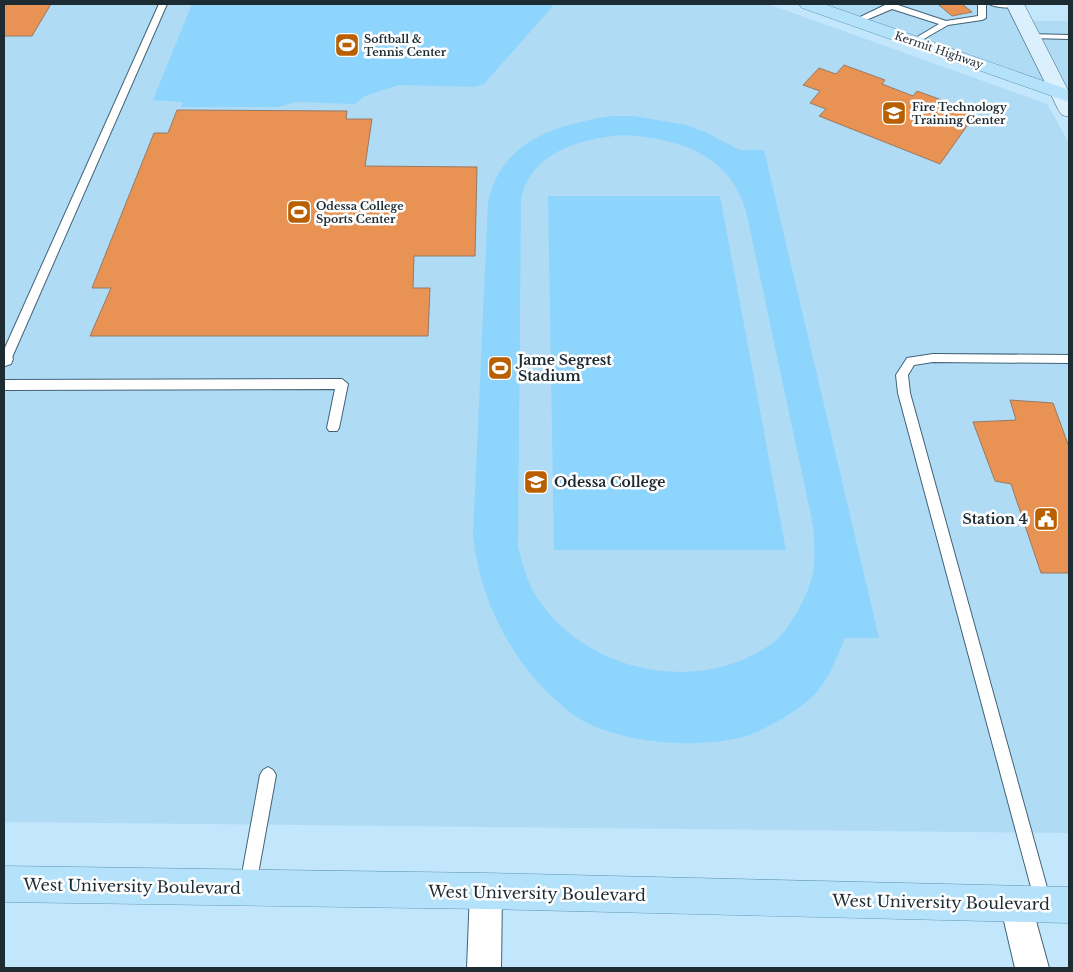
<svg xmlns="http://www.w3.org/2000/svg" width="1073" height="972" font-family="'Libre Baskerville',serif">
  <style>
    .built { fill: #afdbf5 }
    .green { fill: #8ed5fd; fill-rule: evenodd }
    .building { fill: #e89354; stroke: #987965 }
    .lines { fill: none; stroke-linecap: round; stroke-linejoin: round }
    .service-casing { stroke: #426376; stroke-width: 2 }
    .pedestrian-casing { stroke: #426376; stroke-width: 2 }
    .minor-casing { stroke: #426376; stroke-width: 2 }
    .secondary-casing { stroke: #426376; stroke-width: 1 }
    .primary-casing { stroke: #5f95b3; stroke-width: 1 }
    .service { fill: #fff; fill-rule: evenodd }
    .pedestrian { fill: #fff; fill-rule: evenodd }
    .minor { fill: #fff; fill-rule: evenodd }
    .secondary { fill: #daf0fd; fill-rule: evenodd }
    .primary { fill: #b4e2fb; fill-rule: evenodd }
    .labels { text-anchor: middle; dominant-baseline: central; stroke-width: 5; stroke-linejoin: round; paint-order: stroke }
    .far-poi-label { font-size: 11px; font-weight: bold; fill: #1d2b33; stroke: #fff; text-anchor: start }
    .far-street-label { font-size: 11px; fill: #1d2b33; stroke: #fff }
    .poi-label { font-size: 14px; font-weight: bold; fill: #1d2b33; stroke: #fff; text-anchor: start }
    .near-street-label { font-size: 16px; fill: #1d2b33; stroke: #fff }
  </style>
  <rect width="100%" height="100%" fill="#c2e6fc"/>
  <path class="built" d="M4,4H768L1047,104L1069,143V833L4,822Z
    M808,4H1013L1024,21H1069V96Z"/>
  <path class="green" d="M192,4H553V6L484,84L474,87L399,85L365,96L355,104L295,102L279,107H181L183,102L153,100Z
    M611,116H634L686,125L705,132L740,150H764L879,638H845C837,657 829,679 815,694C802,708 774,724 757,732C710,752 612,745 571,713C515,670 481,605 473,536L488,203C500,141 556,125 611,116ZM622,135C677,138 729,153 746,211L813,525C814,538 815,553 814,566C813,587 790,630 774,642C702,696 588,674 538,599C527,583 523,565 518,547L521,200C530,152 580,139 622,135Z
    M548,196H720L786,550H554Z"/>
  <path class="building" d="M4,4H51L32,36H4Z
    M944,4H962L972,12L952,16L939,5Z
    M844,65L885,80L882,84L913,96L917,91L961,107L958,110L974,116L940,164L819,116L826,109L810,103L820,91L803,85L819,68L836,74Z
    M177,110L347,111L346,119H372L365,166L477,167L475,256H414L413,288H430L428,336H90L111,288H92L154,133H168Z
    M1010,400L1053,403L1069,447V573H1041L1011,484L995,481L973,422L1016,420Z"/>
  <g class="lines">
    <defs>
      <path id="service" d="M159,4H167L10,362L8,365L4,366V350Z
        M887,4H895L946,21L978,16V4H986V18L982,20L948,25L915,44L911,42L912,40L939,24L892,9L859,23L852,21Z
        M989,4H1019L1020,5C1013,9 996,8 989,4Z
        M1028,34L1069,35V39L1031,38L1027,36Z
        M933,354L1069,355V363L933,362L914,365L908,375L910,393L1051,902L1049,908L1043,910L1037,908L1035,902L898,393L896,375L907,358Z
        M342,379L348,384L339,428L337,431H329L327,428L335,389L4,390V380Z
        M268,767L273,770L276,775L256,885L254,891L248,893L242,891L240,885L260,775L263,770Z"/>
      <path id="pedestrian" d="M4,352L11,354L13,359L11,364L4,366Z"/>
      <path id="minor" d="M486,875L498,879L502,891L501,968H467L470,891L474,879Z
        M1016,888L1028,892L1049,968H1015L1000,904L1004,892Z"/>
      <path id="secondary" d="M1006,4H1024L1069,92V117L1062,115L1059,111Z"/>
      <path id="primary" d="M799,4H824L1069,90V102L802,8Z
        M4,866L486,873L1069,887V923L486,909L4,902Z"/>
    </defs>
    <use href="#service" class="service-casing"/>
    <use href="#pedestrian" class="pedestrian-casing"/>
    <use href="#minor" class="minor-casing"/>
    <use href="#secondary" class="secondary-casing"/>
    <use href="#primary" class="primary-casing"/>
    <use href="#service" class="service"/>
    <use href="#pedestrian" class="pedestrian"/>
    <use href="#minor" class="minor"/>
    <use href="#secondary" class="secondary"/>
    <use href="#primary" class="primary"/>
  </g>
  <defs>
    <symbol id="stadium-square" viewBox="-11 -11 22 22"><rect x="-9" y="-9" width="18" height="18" rx="4" fill="#b95f00" stroke="#fff"/><path d="M0-5a6.5 5 0 1 0 0 10a6.5 5 0 1 0 0-10ZM-3.5-1.8h7v3.6h-7Z" fill="#fff"/></symbol>
    <symbol id="university-square" viewBox="-11 -11 22 22"><rect x="-9" y="-9" width="18" height="18" rx="4" fill="#b95f00" stroke="#fff"/><path d="M0-5L7-2L0 1L-7-2ZM-4 1L0 2.5L4 1V4Q0 6-4 4Z" fill="#fff"/></symbol>
    <symbol id="civic-square" viewBox="-11 -11 22 22"><rect x="-9" y="-9" width="18" height="18" rx="4" fill="#b95f00" stroke="#fff"/><path d="M-.6-6.5H3V-4.5H.6V-3L4-1V1h2V6H-6V1h2V-1L-.6-3ZM-1.2 2.5V6h2.4V2.5Z" fill="#fff"/></symbol>
  </defs>
  <g fill-rule="evenodd">
    <use href="#stadium-square" x="333" y="31" width="28" height="28"/>
    <use href="#university-square" x="880" y="99" width="28" height="28"/>
    <use href="#stadium-square" x="285" y="198" width="28" height="28"/>
    <use href="#stadium-square" x="486" y="354" width="28" height="28"/>
    <use href="#university-square" x="522" y="468" width="28" height="28"/>
    <use href="#civic-square" x="1032" y="505" width="28" height="28"/>
  </g>
  <g class="labels">
    <g class="far-poi-label">
      <text x="364" y="39">Softball &amp;<tspan x="364" dy="13">Tennis Center</tspan></text>
      <text x="912" y="107">Fire Technology<tspan x="912" dy="13">Training Center</tspan></text>
      <text x="316" y="206">Odessa College<tspan x="316" dy="13">Sports Center</tspan></text>
    </g>
    <g class="far-street-label">
      <text transform="translate(939 50) rotate(19)">Kermit Highway</text>
    </g>
    <g class="poi-label">
      <text x="518" y="360">Jame Segrest<tspan x="518" dy="16">Stadium</tspan></text>
      <text x="554" y="482">Odessa College</text>
      <text x="1028" y="519" text-anchor="end">Station 4</text>
    </g>
    <g class="near-street-label">
      <text transform="translate(132 886) rotate(1)">West University Boulevard</text>
      <text transform="translate(537 893) rotate(1)">West University Boulevard</text>
      <text transform="translate(941 902) rotate(1)">West University Boulevard</text>
    </g>
  </g>
  <rect width="1073" height="972" fill="none" stroke="#1d2b33" stroke-width="10"/>
</svg>
